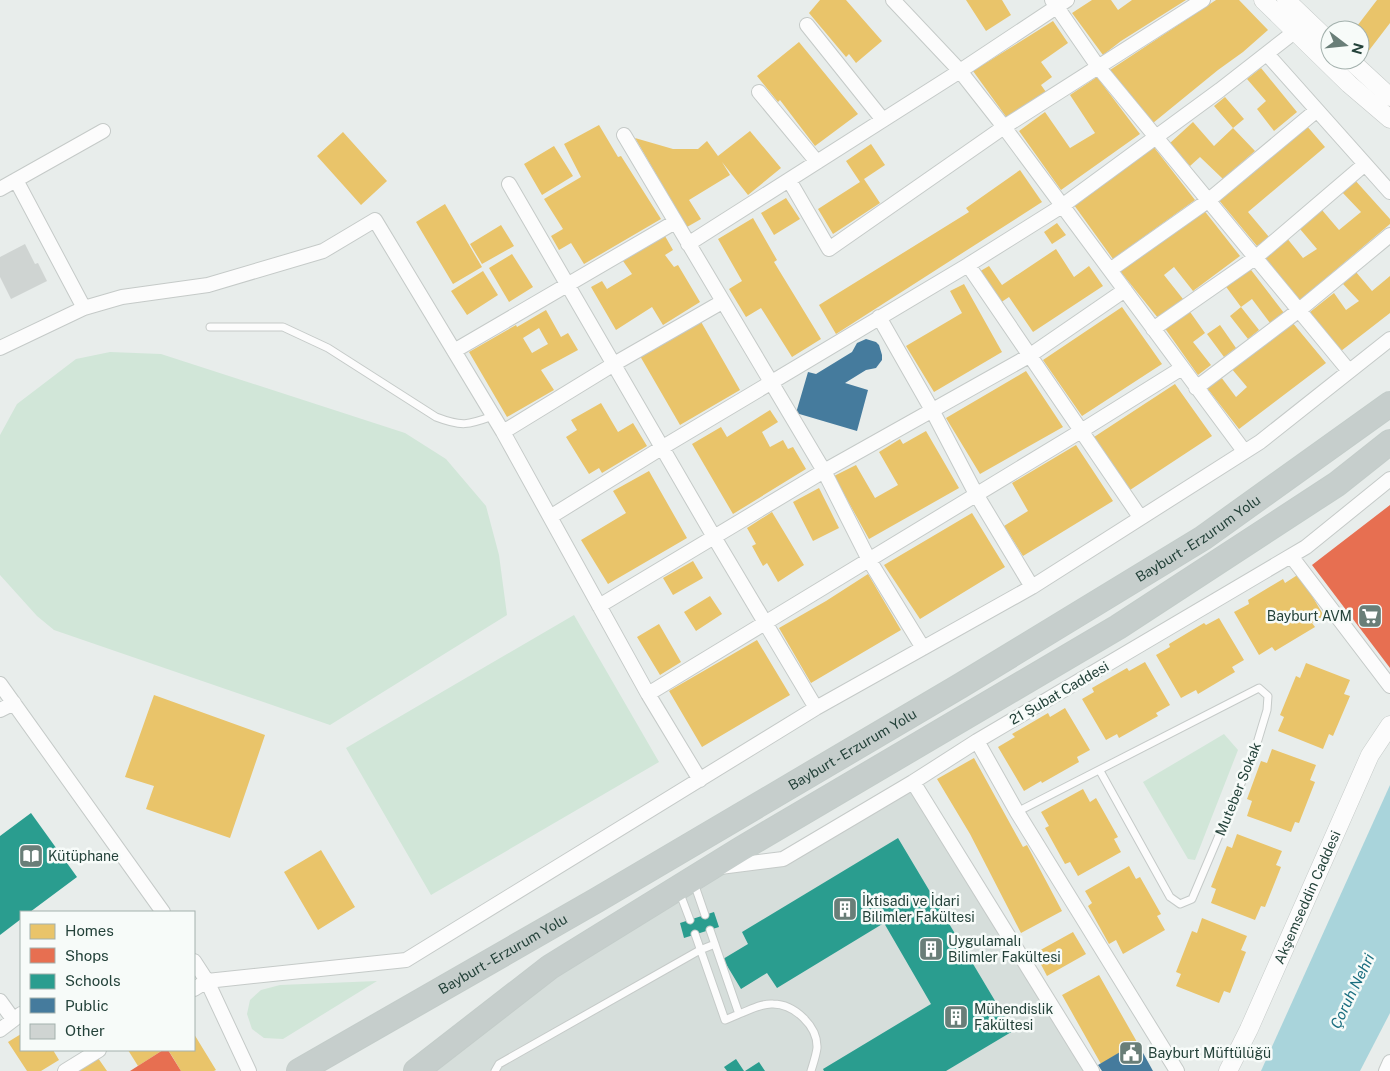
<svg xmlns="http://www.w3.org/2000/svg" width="1390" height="1071" font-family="'Public Sans',sans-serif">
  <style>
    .built { fill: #d6dedb }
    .green { fill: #d1e6d8 }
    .water { fill: #a9d4db }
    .homes { fill: #e9c46a; fill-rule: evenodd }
    .shops { fill: #e76f51 }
    .schools { fill: #2a9d8f }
    .public { fill: #457b9d }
    .building { fill: #cfd4d2 }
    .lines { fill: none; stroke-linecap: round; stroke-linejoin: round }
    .service-casing { stroke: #c5cac8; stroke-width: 9 }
    .minor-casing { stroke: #c5cac8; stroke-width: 16 }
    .tertiary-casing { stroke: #c5cac8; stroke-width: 19 }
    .trunk-casing { stroke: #c3ccc9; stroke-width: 26 }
    .service { stroke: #fcfcfc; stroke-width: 7 }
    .minor { stroke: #fcfcfc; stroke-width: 14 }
    .tertiary { stroke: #fcfcfc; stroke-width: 18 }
    .trunk { stroke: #c6cecc; stroke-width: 24 }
    .labels { text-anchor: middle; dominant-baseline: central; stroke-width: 5; stroke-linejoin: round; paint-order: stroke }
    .street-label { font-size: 14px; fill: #24423a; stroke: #f7fbf9 }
    .poi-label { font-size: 14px; fill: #24423a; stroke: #f7fbf9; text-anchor: start }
    .water-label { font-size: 15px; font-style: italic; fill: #1c6f80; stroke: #f7fbf9 }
  </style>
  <rect width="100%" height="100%" fill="#e8edeb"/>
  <path class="built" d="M913,782L1092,1071H416L710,868L783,859Z"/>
  <path class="green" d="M110,352L161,354L405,433L446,459L486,506L499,555L507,615L330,725L54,630L37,616L0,575V435L17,404L76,359Z
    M574,615L659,762L431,895L346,748Z
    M1224,734L1238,750L1195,860L1188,859L1143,782Z
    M377,981L283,1039L264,1038L252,1029L247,1014L250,1000L261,990L280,985Z"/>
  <path class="water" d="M1390,785V1013L1360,1071H1261Z"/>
  <path class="homes" d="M820,0H846L882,41L856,63L849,54L846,57L809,13Z
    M966,0H1002L1011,15L986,31Z
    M1092,0H1111L1118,10L1132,0H1186L1121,41L1103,55L1072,13Z
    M1216,0H1239L1268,30L1243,52L1218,70L1153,123L1110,70Z
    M1377,0H1390V23L1364,57L1360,54V30H1354Z
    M1053,21L1068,43L1041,62L1052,77L1041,85L1046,92L1007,118L973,71Z
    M799,42L858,114L815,146L780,100L778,102L757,76Z
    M1261,68L1297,112L1274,131L1257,109L1266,101L1247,79Z
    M1097,77L1140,134L1061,190L1019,131L1045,112L1070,148L1095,133L1070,95Z
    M1225,97L1244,119L1233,128L1214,106Z
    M1193,122L1214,146L1233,128L1255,151L1223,179L1200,157L1190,166L1170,143Z
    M599,125L618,157L621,156L661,219L584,264L571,243L559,250L551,236L563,229L544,199L581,177L564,144Z
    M1306,125L1325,147L1248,212L1269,237L1257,246L1218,199Z
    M750,131L781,168L748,195L722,162L730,175L689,200L701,219L687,227L635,138L673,149H698L707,141L718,156Z
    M343,132L387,181L361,205L317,156Z
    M871,144L885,165L864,179L880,203L833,234L818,209L860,182L846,161Z
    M554,146L573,176L542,195L524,164Z
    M1153,146L1195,200L1113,259L1074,205Z
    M1020,170L1042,202L836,334L819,305L969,212L966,208Z
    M1354,179L1390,219V224L1300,300L1263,257L1286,237L1303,258L1317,249L1300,229L1322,210L1339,230L1361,212L1341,191Z
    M786,198L800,219L774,235L761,213Z
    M445,204L482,267L453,284L416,222Z
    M1203,209L1240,256L1193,291L1174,267L1164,275L1183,299L1158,318L1120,271Z
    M753,218L777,260L774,262L821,339L792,357L761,308L746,317L729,289L742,281L718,239Z
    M1057,223L1066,235L1052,244L1044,232Z
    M501,225L514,246L482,264L470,244Z
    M665,236L673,250L665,255L674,267L678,265L700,302L663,325L652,307L616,330L591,287L602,281L607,289L632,274L623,261Z
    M1056,249L1074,277L1089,266L1103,286L1033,332L1009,297L997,305L977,273L989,266L1002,285Z
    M512,254L533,287L509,302L489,268Z
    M1248,266L1284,313L1270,323L1252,299L1241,307L1224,284Z
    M483,271L498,295L467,315L451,291Z
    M1356,272L1372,291L1390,276V313L1341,351L1310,312L1334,293L1346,310L1359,301L1343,284Z
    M964,284L1002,352L934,392L906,346L962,313L950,291Z
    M1122,307L1162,364L1082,416L1043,360Z
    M1241,307L1259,330L1248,339L1230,316Z
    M1188,309L1205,333L1193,342L1211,365L1198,375L1164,327Z
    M546,310L561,337L568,333L578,350L541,370L554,390L507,417L469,352L516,325L517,327ZM539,328L548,344L532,353L523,338Z
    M700,320L740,390L680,425L640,356Z
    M1292,322L1326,363L1239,429L1207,388L1221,377L1236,397L1247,387L1231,368Z
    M1220,325L1236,348L1224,357L1207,334Z
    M1026,371L1063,427L980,474L946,418Z
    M1175,384L1212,436L1130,490L1094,437Z
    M601,403L618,432L633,423L647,446L602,473L599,468L589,474L566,437L577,430L571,420Z
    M770,410L778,422L762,432L770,447L783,440L788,449L793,447L806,469L733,514L692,444L721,427L727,437Z
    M926,431L959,488L869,539L834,476L856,465L875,498L898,485L879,452L900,439L903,444Z
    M1076,445L1113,501L1023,556L1004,526L1028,511L1012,483Z
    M649,471L687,538L608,584L581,540L626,513L613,491Z
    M819,488L839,528L813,541L793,502Z
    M772,512L804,565L778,582L767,563L763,566L752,546L756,544L747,528Z
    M972,513L1005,567L920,619L884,565Z
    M693,561L703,578L673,595L663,578Z
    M868,574L901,630L811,683L779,628L826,601Z
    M1299,574L1324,616L1312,623L1315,627L1275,651L1272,647L1259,655L1234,612L1249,604L1248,600L1283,579L1285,583Z
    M710,596L722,614L696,631L684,612Z
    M1219,618L1244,660L1232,667L1235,672L1198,694L1196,690L1181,698L1156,655L1170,647L1169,644L1204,623L1206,625Z
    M659,624L681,662L660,675L637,637Z
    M757,640L790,695L702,747L669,691Z
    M1145,662L1170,705L1156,713L1158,716L1119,738L1117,734L1106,740L1082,699L1094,692L1092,688L1127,668L1129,671Z
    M1306,663L1350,680L1344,694L1350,696L1333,736L1329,734L1323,749L1278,731L1284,717L1280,715L1296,676L1300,678Z
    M154,695L265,735L230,838L146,809L154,786L125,777Z
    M1065,708L1090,750L1077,757L1079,762L1042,783L1041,781L1024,791L998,747L1015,737L1012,734L1048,713L1050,717Z
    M1272,749L1316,765L1310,780L1315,782L1299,823L1295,822L1291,832L1247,816L1252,801L1247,799L1261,761L1267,763Z
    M974,758L1023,847L1027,845L1062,911L1021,933L970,834L937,779Z
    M1083,789L1090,802L1096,798L1118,837L1114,839L1121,852L1078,876L1070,862L1065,864L1045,828L1049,826L1041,812Z
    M1237,834L1282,851L1276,865L1281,867L1265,907L1261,906L1255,920L1211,903L1216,889L1211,887L1227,846L1232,848Z
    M321,850L355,907L318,930L284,872Z
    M1129,866L1136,879L1140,877L1161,914L1157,916L1165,930L1123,954L1116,940L1109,944L1088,906L1092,903L1085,891Z
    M1202,918L1247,936L1241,950L1246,952L1230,993L1224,991L1219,1003L1176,986L1181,974L1176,972L1192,931L1197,933Z
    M1073,932L1086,954L1047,976L1035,953Z
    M1099,975L1137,1042L1101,1064L1062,995Z
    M21,1034V1050H53L59,1060L41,1071H27L8,1042Z
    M194,1034L216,1070L214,1071H181L172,1056L168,1050H194Z
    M128,1050H163L138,1066Z
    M98,1058L107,1071H77Z"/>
  <path class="shops" d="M1390,505V668L1312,565Z
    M163,1050H168L181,1071H130Z"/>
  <path class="schools" d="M31,813L77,877L30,912H21V919L0,935V836Z
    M898,838L1013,1031L946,1071H824L823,1069L931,1004L884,923L777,988L767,973L741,989L723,959L748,944L742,932Z
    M714,912L719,927L684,938L680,923Z
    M736,1059L744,1071H727L724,1067Z
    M759,1062L765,1071H745Z"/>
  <path class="public" d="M866,339L876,342L879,345L882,355V360L876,368L866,370L845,383L868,390L857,431L796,413L808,372L816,374L852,352L857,343Z
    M1137,1042L1153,1071H1102L1098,1065Z"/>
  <path class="building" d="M25,244L35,264L38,263L47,281L11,299L0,277V257Z"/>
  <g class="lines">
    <defs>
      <path id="service" d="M210,327H283L328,348L436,417C462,427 468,425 493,416
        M1017,812L1259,688L1268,696L1267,710L1254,753L1192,899L1180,904L1170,897L1100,771
        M694,883L705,915
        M679,891L690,920
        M695,934L725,1020L739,1014L710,930
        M739,1014C750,1010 762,1003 773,1004C794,1004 818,1026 817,1048C816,1056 813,1064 811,1071
        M495,1071L499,1064L700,950L715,944"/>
      <path id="minor" d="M893,0L960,71L1004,127L1244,451
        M1052,0L1099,68L1349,371
        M807,25L883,120
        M1267,54L1390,192
        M759,92L817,162
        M624,135L824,471L869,560L923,648
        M16,180L84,308
        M789,180L829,249L1004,127L1203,0
        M509,184L714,537L816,708
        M0,189L103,131
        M688,244L960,71L1067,0
        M968,265L1140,517
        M1110,270L1209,200L1317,110
        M879,317L932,410L976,494L1032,587
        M1153,329L1255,258L1365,164
        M0,348L84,308L122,297L208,285L323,251L375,220L503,432L648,694L700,780
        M454,351L675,222
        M1196,388L1298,311L1390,235
        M503,432L614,364L722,302
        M550,517L663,447L968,265L1062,206L1220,90L1302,26
        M1291,556L1390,686
        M599,606L824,471L1029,356L1125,290
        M0,684L163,912
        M648,694L1081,431L1182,368
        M0,710L14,703
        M977,741L1017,812L1177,1071
        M913,782L1092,1071
        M720,867L783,859L913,782L977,741L1306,547L1390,479
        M194,961L207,981L249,1071
        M194,989L207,981L406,960L816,708L1032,587L1260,442L1390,339
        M0,1001L13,1019
        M0,1030L21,1014
        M65,1071L99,1050
        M1386,1071L1390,1062"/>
      <g id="tertiary">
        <path d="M1263,0L1349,84L1390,119"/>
        <path d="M1286,0L1330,42"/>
        <path d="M1350,60L1390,97"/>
        <path id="s1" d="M1228,1071L1249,1029L1370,755L1390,725"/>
      </g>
      <g id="trunk">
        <path id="s2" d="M299,1071L597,900L960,686L1203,538L1390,404"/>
        <path d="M416,1071L550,967L741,849L1118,627L1337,484L1390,442"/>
      </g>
    </defs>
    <use href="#service" class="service-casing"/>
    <use href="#minor" class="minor-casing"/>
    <use href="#tertiary" class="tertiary-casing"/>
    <use href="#trunk" class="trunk-casing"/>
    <use href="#service" class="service"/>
    <use href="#minor" class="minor"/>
    <use href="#tertiary" class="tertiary"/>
    <use href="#trunk" class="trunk"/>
  </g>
  <defs>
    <symbol id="supermarket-square" viewBox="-11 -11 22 22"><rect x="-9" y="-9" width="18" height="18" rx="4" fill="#697e78" stroke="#f7fbf9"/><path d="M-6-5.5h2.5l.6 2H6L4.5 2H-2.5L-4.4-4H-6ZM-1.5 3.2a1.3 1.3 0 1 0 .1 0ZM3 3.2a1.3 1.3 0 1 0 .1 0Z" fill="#fff"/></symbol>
    <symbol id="library-square" viewBox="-11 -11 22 22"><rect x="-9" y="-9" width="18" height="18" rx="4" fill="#697e78" stroke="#f7fbf9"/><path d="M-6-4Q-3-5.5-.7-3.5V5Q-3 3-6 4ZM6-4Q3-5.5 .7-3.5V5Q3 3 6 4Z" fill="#fff"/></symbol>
    <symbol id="building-square" viewBox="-11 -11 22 22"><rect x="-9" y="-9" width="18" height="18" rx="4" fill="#697e78" stroke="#f7fbf9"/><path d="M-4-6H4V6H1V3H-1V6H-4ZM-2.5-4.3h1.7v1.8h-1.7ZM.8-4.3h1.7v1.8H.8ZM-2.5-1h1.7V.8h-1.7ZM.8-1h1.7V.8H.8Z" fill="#fff"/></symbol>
    <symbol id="civic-square" viewBox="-11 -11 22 22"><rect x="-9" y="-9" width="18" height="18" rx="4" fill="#697e78" stroke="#f7fbf9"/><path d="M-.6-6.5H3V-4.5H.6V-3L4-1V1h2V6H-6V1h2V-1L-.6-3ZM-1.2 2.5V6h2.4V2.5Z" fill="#fff"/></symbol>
  </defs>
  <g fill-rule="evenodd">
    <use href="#supermarket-square" x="1356" y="602" width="28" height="28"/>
    <use href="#library-square" x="17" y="842" width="28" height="28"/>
    <use href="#building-square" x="831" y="895" width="28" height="28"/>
    <use href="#building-square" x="917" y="935" width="28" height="28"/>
    <use href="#building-square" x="942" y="1003" width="28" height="28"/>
    <use href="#civic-square" x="1117" y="1039" width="28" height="28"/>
  </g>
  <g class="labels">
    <g class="street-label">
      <text stroke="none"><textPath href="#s2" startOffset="1045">Bayburt - Erzurum Yolu</textPath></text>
      <text transform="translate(1059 693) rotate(-30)">21 Şubat Caddesi</text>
      <text stroke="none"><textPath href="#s2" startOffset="640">Bayburt - Erzurum Yolu</textPath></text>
      <text transform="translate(1238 789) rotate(-68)">Muteber Sokak</text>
      <text stroke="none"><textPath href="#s1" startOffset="191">Akşemseddin Caddesi</textPath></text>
      <text stroke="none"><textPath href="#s2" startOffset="235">Bayburt - Erzurum Yolu</textPath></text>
    </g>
    <g class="poi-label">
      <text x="1352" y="616" text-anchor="end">Bayburt AVM</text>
      <text x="48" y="856">Kütüphane</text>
      <text x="862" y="901">İktisadi ve İdari<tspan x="862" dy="16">Bilimler Fakültesi</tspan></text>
      <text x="948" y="941">Uygulamalı<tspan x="948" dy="16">Bilimler Fakültesi</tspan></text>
      <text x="974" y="1009">Mühendislik<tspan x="974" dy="16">Fakültesi</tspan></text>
      <text x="1148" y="1053">Bayburt Müftülüğü</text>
    </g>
    <g class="water-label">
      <text transform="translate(1352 991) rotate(-64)">Çoruh Nehri</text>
    </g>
  </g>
  <rect x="20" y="911" width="175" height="140" fill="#f7fbf9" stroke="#a3b1ad"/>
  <rect x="30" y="924" width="25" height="15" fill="#e9c46a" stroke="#a3b1ad"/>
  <text x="65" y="936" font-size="15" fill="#24423a">Homes</text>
  <rect x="30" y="948" width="25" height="15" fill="#e76f51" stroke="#a3b1ad"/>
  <text x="65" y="961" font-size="15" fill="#24423a">Shops</text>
  <rect x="30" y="974" width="25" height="15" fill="#2a9d8f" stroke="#a3b1ad"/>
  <text x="65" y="986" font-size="15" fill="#24423a">Schools</text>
  <rect x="30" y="998" width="25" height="15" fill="#457b9d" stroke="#a3b1ad"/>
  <text x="65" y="1011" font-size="15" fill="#24423a">Public</text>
  <rect x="30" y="1024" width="25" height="15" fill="#cfd4d2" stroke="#a3b1ad"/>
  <text x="65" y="1036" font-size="15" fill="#24423a">Other</text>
  <g transform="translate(1345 45) rotate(106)"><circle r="24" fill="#f7fbf9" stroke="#a3b1ad"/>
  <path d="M0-4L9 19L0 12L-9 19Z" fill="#697e78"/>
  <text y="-8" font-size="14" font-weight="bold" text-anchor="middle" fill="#24423a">N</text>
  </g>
</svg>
